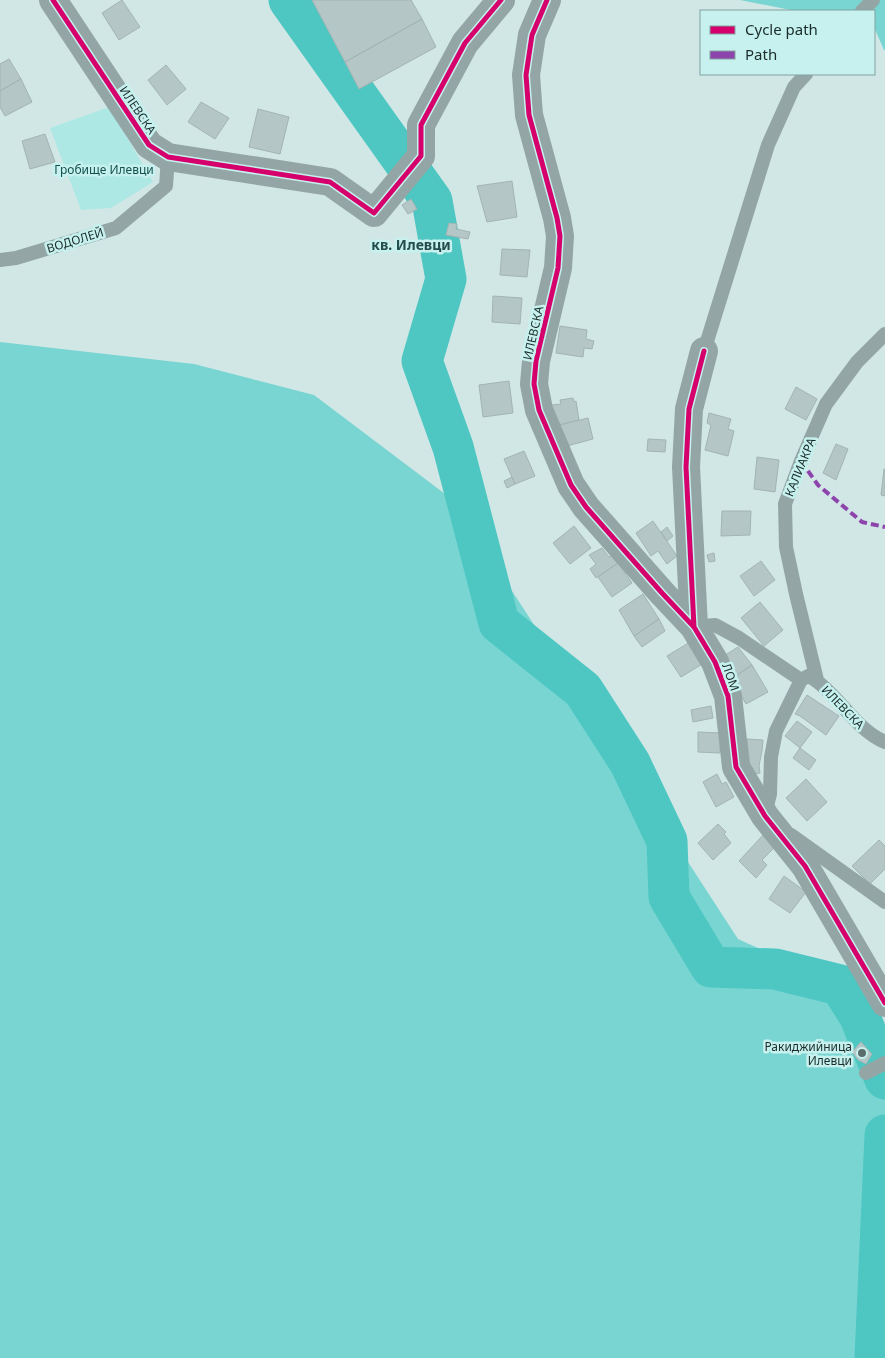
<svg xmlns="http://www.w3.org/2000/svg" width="885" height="1358" font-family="'Noto Sans',sans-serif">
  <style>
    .green { fill: #aee8e5 }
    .forest { fill: #79d5d2 }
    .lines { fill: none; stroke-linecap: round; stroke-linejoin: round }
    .river { stroke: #4ec7c2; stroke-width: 41 }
    .building { fill: #b4c7c6; stroke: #a2b4b3 }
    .service { stroke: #93a6a5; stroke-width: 14 }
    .minor { stroke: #93a6a5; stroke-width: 28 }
    .quiet { stroke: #8e44ad; stroke-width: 4; stroke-dasharray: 8 4; stroke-linecap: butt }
    .cycleway-casing { stroke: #c6f1ee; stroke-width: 8 }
    .cycleway { stroke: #d6006c; stroke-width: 5 }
    .poi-dot { fill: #5a6d6c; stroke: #c6f1ee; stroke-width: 2 }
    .labels { text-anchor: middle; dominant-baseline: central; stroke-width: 5; stroke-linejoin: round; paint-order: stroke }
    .street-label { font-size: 12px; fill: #1b2c2b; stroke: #c6f1ee }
    .park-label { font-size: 12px; fill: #14514e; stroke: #c6f1ee }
    .poi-label { font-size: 12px; fill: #1b2c2b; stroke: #c6f1ee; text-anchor: end }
    .neighbourhood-label { font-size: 14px; font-weight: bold; fill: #254d4b; stroke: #c6f1ee }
  </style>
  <rect width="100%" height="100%" fill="#d0e7e6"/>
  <path class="green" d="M109,107L153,182L111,208L81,210L50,128Z"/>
  <path class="forest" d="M740,0H885V50H884L874,27V11H796Z
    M0,342L194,364L314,395L453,500L738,939L840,985L885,1030V1358H0Z"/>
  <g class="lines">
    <path class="river" d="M289,0L432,201L446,279L422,361L453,447L499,623L583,690L630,763L667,841L669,897L711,967L775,969L840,985L860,1017L885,1079
      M875,1358L885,1135"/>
  </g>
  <path class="building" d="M122,0L140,27L119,40L102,13Z
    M312,0H411L422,19L345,62Z
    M422,19L436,47L359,89L345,62Z
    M9,59L21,79L0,91V64Z
    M166,65L186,89L167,105L148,80Z
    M21,79L32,102L5,116L0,107V91Z
    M201,102L229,118L215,139L188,122Z
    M258,109L289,117L280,154L249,147Z
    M45,134L55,162L30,169L22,141Z
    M512,181L517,217L487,222L477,186Z
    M411,199L417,209L408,214L402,205Z
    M449,223L457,224L456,229L470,232L468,239L446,235Z
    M502,249L530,250L527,277L500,275Z
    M493,296L522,298L520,324L492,322Z
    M560,326L587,330L586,339L594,341L592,349L584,348L583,357L556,353Z
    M509,381L513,413L483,417L479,385Z
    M796,387L817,399L806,420L785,409Z
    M573,398L574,402L576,401L579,420L555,426L551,405L561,404L560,400Z
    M709,413L731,419L728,429L734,431L728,456L705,450L711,425L707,423Z
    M588,418L593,439L563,447L555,426Z
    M648,439L666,440L665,452L647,451Z
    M836,444L848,449L836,480L823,473Z
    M524,451L535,476L515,484L504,459Z
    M757,457L779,460L775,492L754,489Z
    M884,469H885V496L881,495Z
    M512,477L515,484L507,488L504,481Z
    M722,511H751L750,535L721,536Z
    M653,521L677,556L667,564L658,551L651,556L636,533Z
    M574,526L591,548L570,564L553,543Z
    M667,527L673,536L667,541L661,532Z
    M602,548L609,557L612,555L618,563L596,578L590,569L596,564L589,555Z
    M714,553L715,561L709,562L707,555Z
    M761,561L775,580L754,596L740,576Z
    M618,563L632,583L612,597L598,577Z
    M643,594L659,619L634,636L619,610Z
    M760,602L783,630L764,646L741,618Z
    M659,619L665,631L642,647L634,636Z
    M690,642L704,663L681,677L667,656Z
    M738,647L752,665L731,679L719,659Z
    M752,665L768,692L746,704L731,679Z
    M807,695L839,716L826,735L800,716L795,714Z
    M711,706L713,718L693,722L691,710Z
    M797,721L812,732L800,748L785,736Z
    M698,732L721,733L720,753L698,752Z
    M747,739L763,740L762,751L759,766L760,773L753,774L752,767H750Z
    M800,748L816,760L809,770L793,758Z
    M717,774L722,784L726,782L734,797L716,807L703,782Z
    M806,779L827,802L807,821L786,798Z
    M718,824L726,832L724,834L731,843L713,860L698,843Z
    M764,834L776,846L762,860L767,865L756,878L739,861Z
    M879,840L885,846V869L870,884L852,866Z
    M784,876L806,892L790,913L769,899Z
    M861,1042L872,1054L866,1064L858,1060L852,1052Z"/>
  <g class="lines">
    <path class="service" d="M862,11L873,0
      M0,260L16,258L116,228L166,186L168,157
      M704,351L768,145L794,87L806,74
      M694,627L715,625L739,638L801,680
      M817,680L796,594L786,547L785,504L801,461L826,404L857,362L885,334
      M765,814L770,794L771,757L776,731L801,680L808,676C819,681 826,689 835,698C850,714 864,733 885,742
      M791,835L885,902
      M866,1073L885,1063"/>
    <path class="minor" d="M53,0L149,145L168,157L330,182L374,213L421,156V125L465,43L501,0
      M547,0L532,35L526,75L529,115L557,218L560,236L558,268L536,361L534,384L539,410L571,485L586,507L662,593L694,627
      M704,351L689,409L686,467L694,627L715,662L728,696L736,767L765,816L805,866L885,1003"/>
    <path class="quiet" d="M801,461L818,485L862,522L885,527"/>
    <defs>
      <path id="cycleway" d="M53,0L149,145L168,157L330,182L374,213L421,156V125L465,43L501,0
        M547,0L532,35L526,75L529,115L557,218L560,236L558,268L536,361L534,384L539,410L571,485L586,507L662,593L694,627
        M704,351L689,409L686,467L694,627L715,662L728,696L736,767L765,816L805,866L885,1003"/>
    </defs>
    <use href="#cycleway" class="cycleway-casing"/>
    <use href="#cycleway" class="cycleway"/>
  </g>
  <circle class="poi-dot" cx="862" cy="1053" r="5"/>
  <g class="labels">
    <g class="street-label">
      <text transform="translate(138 110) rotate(56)">ИЛЕВСКА</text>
      <text transform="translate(75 240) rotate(-17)">ВОДОЛЕЙ</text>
      <text transform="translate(533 333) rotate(-77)">ИЛЕВСКА</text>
      <text transform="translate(800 467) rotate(-68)">КАЛИАКРА</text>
      <text transform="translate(731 677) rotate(71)">ЛОМ</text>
      <text transform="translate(843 707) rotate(46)">ИЛЕВСКА</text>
    </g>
    <g class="park-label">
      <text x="104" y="169">Гробище Илевци</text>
    </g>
    <g class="poi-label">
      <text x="852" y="1046">Ракиджийница<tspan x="852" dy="14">Илевци</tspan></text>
    </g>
    <g class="neighbourhood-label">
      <text x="411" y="244">кв. Илевци</text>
    </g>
  </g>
  <rect x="700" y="10" width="175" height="65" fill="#c6f1ee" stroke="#82a2a0"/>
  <rect x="710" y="26" width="25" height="8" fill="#d6006c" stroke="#82a2a0"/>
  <text x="745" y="35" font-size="15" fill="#1b2c2b">Cycle path</text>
  <rect x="710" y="51" width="25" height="8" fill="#8e44ad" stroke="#82a2a0"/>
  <text x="745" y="60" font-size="15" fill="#1b2c2b">Path</text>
</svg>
